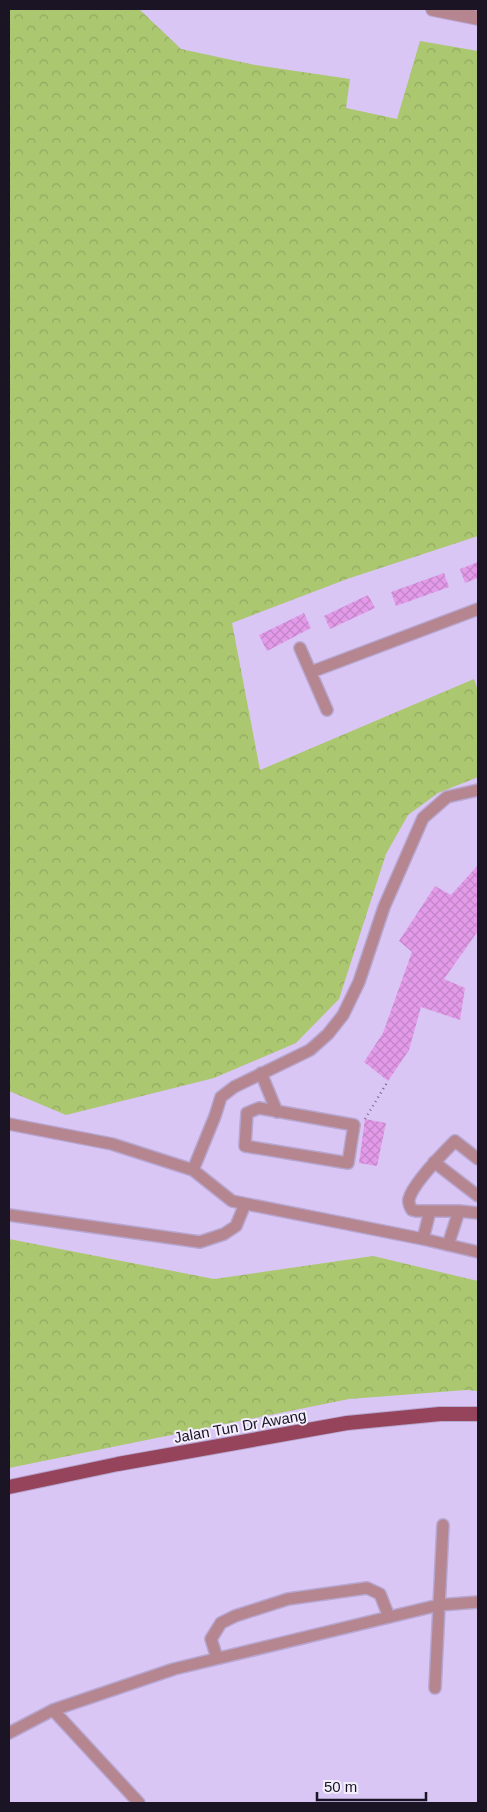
<svg xmlns="http://www.w3.org/2000/svg" width="487" height="1812" font-family="Helvetica,sans-serif">
  <style>
    .forest { fill: url(#forest-crowns) }
    .building { fill: url(#building-cross-hatch) }
    .lines { fill: none; stroke-linecap: round; stroke-linejoin: round }
    .minor-casing { stroke: #b7a6cf; stroke-width: 14 }
    .tertiary-casing { stroke: #b7a6cf; stroke-width: 16 }
    .primary-casing { stroke: #b7a6cf; stroke-width: 16 }
    .path { stroke: #766987; stroke-width: 2.5; stroke-dasharray: 1 4; stroke-linecap: butt }
    .minor { stroke: #b58590; stroke-width: 11 }
    .tertiary { stroke: #b58590; stroke-width: 14 }
    .primary { stroke: #96445c; stroke-width: 14 }
    .labels { text-anchor: middle; dominant-baseline: central; stroke-width: 4; stroke-linejoin: round; paint-order: stroke }
    .street-label { font-size: 15px; fill: #1b1424; stroke: #f3eefc }
  </style>
  <defs>
    <pattern id="forest-crowns" width="20" height="18" patternUnits="userSpaceOnUse" patternTransform="scale(1.25)"><rect width="20" height="18" fill="#abc770"/><path d="M2 6a3 3 0 1 1 6 0M12 15a3 3 0 1 1 6 0" fill="none" stroke="#93aa61"/></pattern>
    <pattern id="building-cross-hatch" width="8" height="8" patternUnits="userSpaceOnUse" patternTransform="scale(1.25)"><rect width="8" height="8" fill="#e39be9"/><path d="M0 0l8 8M0 8l8-8" fill="none" stroke="#c285c8"/></pattern>
  </defs>
  <rect width="100%" height="100%" fill="#d9c6f4"/>
  <path class="forest" d="M9,9H139L181,49L255,65L350,79L346,108L397,119L420,41L478,51V536L347,579L232,623L260,770L474,679L478,691V777L438,793L408,815L386,854L339,999L296,1043L214,1078L66,1115L9,1091Z
    M9,1239L214,1279L373,1256L478,1281V1391L466,1390L349,1399L9,1468Z"/>
  <path class="building" d="M478,562V578L465,583L460,569Z
    M444,573L449,587L396,606L391,592Z
    M368,595L375,608L330,629L324,616Z
    M304,613L311,628L267,651L259,635Z
    M478,865V931L444,979L465,988L460,1020L421,1007L409,1050L388,1081L364,1062L383,1033L412,952L399,941L435,886L451,895Z
    M365,1119L386,1123L377,1166L359,1163Z"/>
  <g class="lines">
    <defs>
      <path id="minor" d="M300,648L327,710
        M311,672L478,609
        M261,1073L277,1112
        M259,1108L354,1125L348,1163L245,1146L247,1113Z
        M9,1124L112,1144L193,1170L232,1201L423,1239L478,1252
        M478,1159L455,1141C443,1153 413,1183 409,1199C408,1204 410,1207 412,1210L416,1211H459L478,1213
        M434,1162L478,1196
        M193,1170L215,1116L221,1097L234,1087L310,1050L328,1034L343,1015L359,982L384,907L423,818L447,797L478,790
        M9,1215L200,1242L224,1234L236,1226L245,1204
        M423,1239L430,1211
        M448,1245L459,1211
        M217,1658L211,1639L221,1623L235,1616L288,1599L367,1588L380,1594L389,1617
        M435,1688L443,1525
        M53,1710L139,1803
        M9,1733L53,1710L174,1669L439,1605L478,1602"/>
      <path id="tertiary" d="M433,9L478,18"/>
      <path id="primary" d="M9,1487L118,1464L347,1423L440,1414H478"/>
    </defs>
    <use href="#minor" class="minor-casing"/>
    <use href="#tertiary" class="tertiary-casing"/>
    <use href="#primary" class="primary-casing"/>
    <path class="path" d="M365,1119L388,1081"/>
    <use href="#minor" class="minor"/>
    <use href="#tertiary" class="tertiary"/>
    <use href="#primary" class="primary"/>
  </g>
  <g class="labels">
    <g class="street-label">
      <text transform="translate(240 1426) rotate(-10)">Jalan Tun Dr Awang</text>
    </g>
  </g>
  <rect width="487" height="1812" fill="none" stroke="#1b1424" stroke-width="20"/>
  <path d="M317 1792v8h109v-8" fill="none" stroke="#1b1424" stroke-width="2.5"/>
  <text x="324" y="1792" font-size="15" fill="#1b1424" stroke="#f3eefc" stroke-width="4" paint-order="stroke">50 m</text>
</svg>
